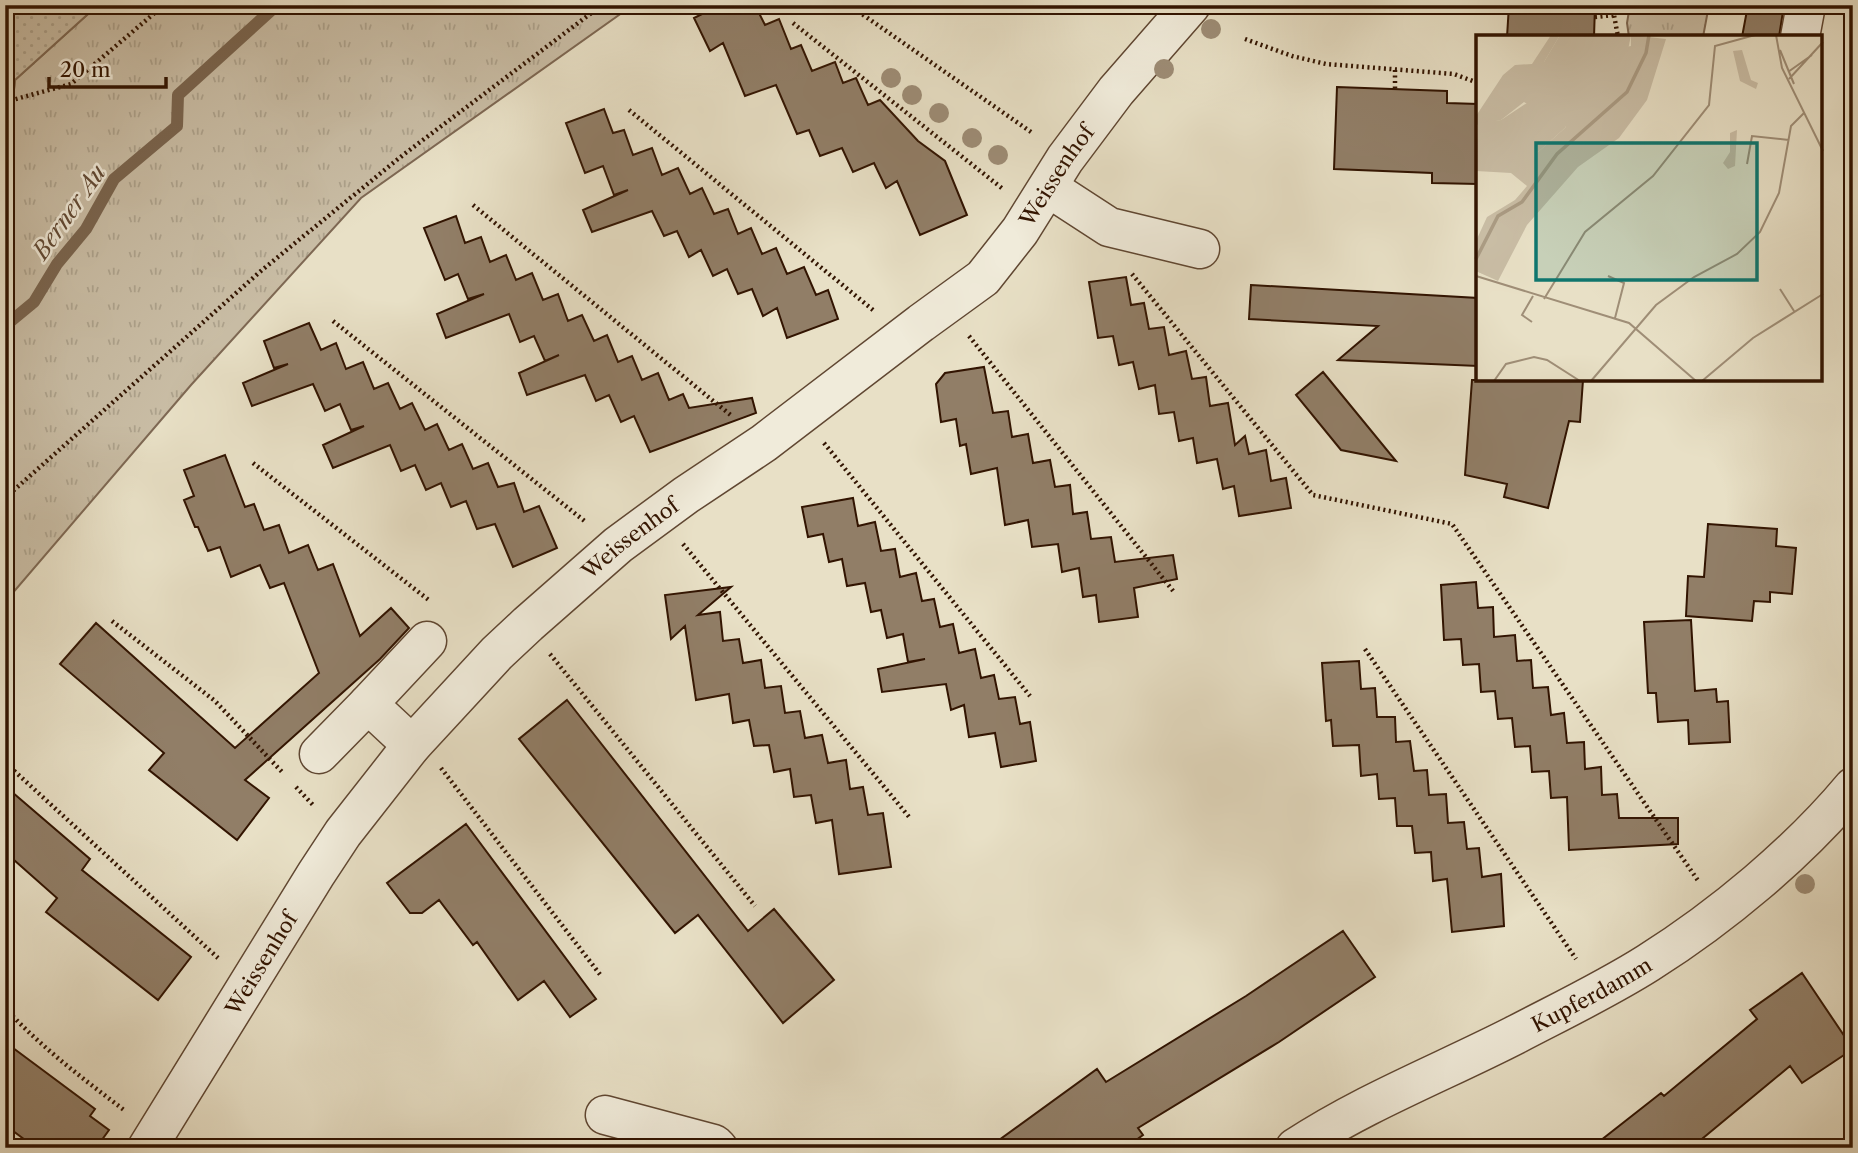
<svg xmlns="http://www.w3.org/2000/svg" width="1858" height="1153" font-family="'Libre Caslon Text',serif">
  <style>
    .park { fill: url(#park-tufts); stroke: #7e6853; stroke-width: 2 }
    .garden { fill: url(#garden-dots); stroke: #7e6853; stroke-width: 2 }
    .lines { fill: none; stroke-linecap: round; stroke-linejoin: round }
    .stream { stroke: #7a654f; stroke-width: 12 }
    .building { fill: #917e67; stroke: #321401; stroke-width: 2 }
    .minor-casing { stroke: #604732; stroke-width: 41 }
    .path { stroke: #321401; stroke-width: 4.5; stroke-dasharray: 2 3.5; stroke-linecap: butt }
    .minor { stroke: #f0ebda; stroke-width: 38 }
    .tree { fill: #9d8c75 }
    .labels { text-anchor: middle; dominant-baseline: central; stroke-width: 5; stroke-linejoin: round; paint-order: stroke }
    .street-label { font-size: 21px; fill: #321401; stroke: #f0ebda }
    .water-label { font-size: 23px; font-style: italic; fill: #624a35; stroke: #f0ebda }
    .inset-river { fill: none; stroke: #aa9b83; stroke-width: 3.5 }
    .inset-road { fill: none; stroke: #9f8e77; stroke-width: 2 }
    .view { fill: #0f766e; fill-opacity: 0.15; stroke: #0f766e; stroke-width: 3.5 }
    .inset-edge { fill: none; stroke: #321401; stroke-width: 3.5 }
  </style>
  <defs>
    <pattern id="park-tufts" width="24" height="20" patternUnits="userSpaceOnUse" patternTransform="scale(1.75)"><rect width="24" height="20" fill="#c9bda5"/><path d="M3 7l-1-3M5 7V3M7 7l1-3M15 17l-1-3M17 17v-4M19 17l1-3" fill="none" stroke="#ada28c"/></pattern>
    <pattern id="garden-dots" width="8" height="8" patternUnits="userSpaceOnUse" patternTransform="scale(1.75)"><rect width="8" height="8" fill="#c9bda5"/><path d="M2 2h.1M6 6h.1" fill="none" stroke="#ada28c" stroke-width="1.8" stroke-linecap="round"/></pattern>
  </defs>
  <rect width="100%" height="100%" fill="#e8e0c6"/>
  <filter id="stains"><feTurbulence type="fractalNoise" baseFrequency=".00286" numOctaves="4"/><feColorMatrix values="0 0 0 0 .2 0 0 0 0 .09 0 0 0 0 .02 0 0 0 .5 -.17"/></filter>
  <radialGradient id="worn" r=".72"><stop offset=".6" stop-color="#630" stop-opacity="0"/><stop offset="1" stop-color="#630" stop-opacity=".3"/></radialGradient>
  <path class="park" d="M98,5H633L361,198L191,385L5,602V173L15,80Z
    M1630,5H1709L1703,37H1629L1627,23Z"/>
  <path class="garden" d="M5,5H98L15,80L5,173Z"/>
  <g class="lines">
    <path class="stream" d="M5,326L34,302L57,264L86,229L114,179L177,126L178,95L277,5"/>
  </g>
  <path class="building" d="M720,5H755L765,25L779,19L791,49L801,45L812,71L835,62L843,83L856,78L868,105L880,100L918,141L945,161L967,215L920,235L897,181L886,188L874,163L853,172L842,148L820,156L809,130L797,134L776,85L745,96L723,43L710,51L694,18Z
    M1509,5H1595L1594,37H1507Z
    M1748,5H1784L1779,37H1742Z
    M1337,87L1447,91V103L1478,104V184L1432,183V173L1334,169Z
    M604,109L613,133L624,130L633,155L652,148L662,175L678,168L690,194L702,188L714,214L728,209L738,234L751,228L762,254L776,248L787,274L804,267L816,295L828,290L838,319L787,338L777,308L763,316L752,289L738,294L727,269L713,276L701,250L689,257L677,231L664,236L652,211L592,232L583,210L628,190L614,195L603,166L585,173L566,123Z
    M456,216L465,243L481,237L490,262L506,255L516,280L532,273L543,300L558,294L568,321L582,315L594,341L607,335L618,362L632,356L642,380L658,373L669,400L683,394L689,408L752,398L756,413L650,452L634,416L621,422L609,395L596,401L585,375L527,395L519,373L559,355L545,361L534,336L520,342L509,314L446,338L437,314L484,294L468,299L458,274L445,280L424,228Z
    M1126,277L1131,305L1144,303L1149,329L1164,327L1169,355L1186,351L1192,379L1206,377L1210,406L1228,403L1235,445L1245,436L1249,454L1266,450L1271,481L1286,478L1291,508L1239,516L1234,486L1223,489L1217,459L1197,463L1193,438L1179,441L1174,412L1159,414L1155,385L1139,389L1133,362L1119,365L1113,336L1098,338L1089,282Z
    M1251,285L1478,298V366L1338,360L1378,326L1249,319Z
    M309,323L321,350L336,343L346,369L363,362L374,389L388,383L400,409L412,403L425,430L437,424L449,450L462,444L473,469L488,463L498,487L514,483L524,512L539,506L557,548L513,567L495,524L477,529L466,501L451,507L441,483L426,490L415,465L401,471L390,445L333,468L323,445L364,426L351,430L340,404L325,411L313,384L252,406L243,383L288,364L274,368L264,341Z
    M984,367L993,413L1008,411L1012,437L1028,434L1033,463L1050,460L1055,487L1070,485L1073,514L1087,512L1091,539L1111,537L1115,562L1173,555L1177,579L1134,588L1138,617L1099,622L1096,595L1083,597L1079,568L1062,572L1058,544L1032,547L1028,520L1005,525L997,468L971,474L966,444L960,446L956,419L941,422L936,384L945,373Z
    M1323,372L1396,461L1341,450L1296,395Z
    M1472,380H1583L1580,422L1569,421L1548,508L1504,497L1507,484L1465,475Z
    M225,455L245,507L254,504L264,530L279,525L289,553L308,545L318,570L333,564L360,636L391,608L409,628L380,659L245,780L269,798L237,840L149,770L164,753L60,664L96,623L235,748L319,673L284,583L270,588L260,565L231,577L220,547L208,551L198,527H195L184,500L194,496L184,470Z
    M853,498L858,526L875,522L881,551L895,549L900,577L916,573L922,601L934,599L940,627L953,624L959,653L975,649L981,678L994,675L999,699L1015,697L1020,724L1030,722L1036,761L1001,767L995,733L969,737L964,705L951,710L946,684L882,692L878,669L925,659L908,662L903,634L887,638L881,610L871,612L865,583L847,586L842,559L829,562L823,534L808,537L802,507Z
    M1708,524L1777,529L1776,546L1796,548L1792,594L1770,592V602L1754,601L1752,621L1686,616L1688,576L1704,577Z
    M1476,582L1478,608L1493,607L1494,637L1515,635L1517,661L1531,660L1533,688L1548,687L1551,715L1564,713L1567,743L1584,742L1585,769L1601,767L1602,795L1617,794L1619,818H1678V844L1569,850L1567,797L1551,798L1549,771L1532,772L1530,746L1515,747L1512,718L1498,719L1495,691L1481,692L1479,664L1463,665L1461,639L1444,640L1441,585Z
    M731,587L698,615L720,612L723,641L739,639L743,663L761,660L765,688L781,686L785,713L800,711L805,738L822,735L828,763L846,760L850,789L863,787L868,815L883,813L891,867L839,874L832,820L816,823L811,795L794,797L790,769L774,772L769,745L754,746L749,720L733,723L729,694L696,700L685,626L671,639L665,595Z
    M1691,620L1695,691L1716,689L1717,702L1728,701L1730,742L1689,744L1688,720L1658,722L1656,693H1648L1644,622Z
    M1359,661L1361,689L1375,688L1377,717H1395L1396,742L1410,741L1414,771L1427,770L1429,795L1446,794L1448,823L1464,822L1467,849L1479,848L1482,877L1501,874L1504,926L1452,932L1447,879L1433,881L1431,852L1415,853L1412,826H1397L1395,798L1379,799L1377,774L1361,776L1359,745L1333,746L1331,720L1326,721L1322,663Z
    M567,700L748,931L774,909L834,980L783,1023L698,915L675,933L519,739Z
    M5,786L90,859L82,870L191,957L158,1000L46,912L57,898L5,852Z
    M466,824L596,999L570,1017L544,981L518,1000L477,942L473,945L439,900L422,913H410L387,883Z
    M1343,931L1375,977L1279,1042L1138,1128L1143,1135L1125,1148H988L1097,1069L1106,1082L1246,996Z
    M1802,973L1853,1049L1802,1083L1790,1066L1691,1148H1591L1661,1093L1664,1096L1757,1019L1750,1010Z
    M5,1042L95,1109L90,1116L109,1130L96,1148H36L5,1125Z"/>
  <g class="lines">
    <defs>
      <g id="minor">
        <path d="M1800,37L1806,5"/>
        <path d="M1049,188L1109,227L1200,249"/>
        <path d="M412,745L368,704L427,641"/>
        <path d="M319,754L368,704"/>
        <path d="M605,1115L714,1144L718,1148"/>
        <path id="s1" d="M147,1148L316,874L343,833L412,745L497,653L528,624L618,545L686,495L764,443L921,323L983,278L1020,231L1065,159L1116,91L1191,5"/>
        <path id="s2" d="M1295,1148C1365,1102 1443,1072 1517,1034C1561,1011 1607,989 1648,963C1721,917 1798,853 1853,787"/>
      </g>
    </defs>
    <use href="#minor" class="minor-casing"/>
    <path class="path" d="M849,5L1031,132
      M1616,5L1614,15L1618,37
      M1595,17L1614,15
      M793,23L1003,189
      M1245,39L1292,56L1326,64L1454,74L1478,83
      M1395,70V89
      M5,102L71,84L164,5
      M629,110L873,310
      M473,205L733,417
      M1132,274L1313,495L1452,524L1699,882
      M333,321L587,523
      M969,336L1174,592
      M824,443L1030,696
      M253,463L430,601
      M5,498L262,270L403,155L602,5
      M683,544L910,818
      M112,621L215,701L283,773
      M1365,649L1576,959
      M550,654L755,906
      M10,767L218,958
      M441,768L602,977
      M296,787L314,806
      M5,1008C41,1047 82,1078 124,1110"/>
    <use href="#minor" class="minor"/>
  </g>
  <g class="tree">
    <circle cx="1211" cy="29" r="10"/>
    <circle cx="1164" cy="69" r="10"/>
    <circle cx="891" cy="78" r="10"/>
    <circle cx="912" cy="95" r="10"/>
    <circle cx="939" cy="113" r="10"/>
    <circle cx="972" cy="138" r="10"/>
    <circle cx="998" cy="155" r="10"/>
    <circle cx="1805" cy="884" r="10"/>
  </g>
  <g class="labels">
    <g class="street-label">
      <text stroke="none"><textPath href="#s1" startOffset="1349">Weissenhof</textPath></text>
      <text stroke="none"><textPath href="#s1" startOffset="784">Weissenhof</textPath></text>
      <text stroke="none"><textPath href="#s1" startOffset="217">Weissenhof</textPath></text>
      <text stroke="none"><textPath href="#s2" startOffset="334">Kupferdamm</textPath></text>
    </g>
    <g class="water-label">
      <text transform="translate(69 212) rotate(-55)">Berner Au</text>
    </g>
  </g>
  <g transform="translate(1476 35)">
    <rect width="346" height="346" fill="#e8e0c6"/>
    <path d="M75,0H84L68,27L155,11V0L190,4L171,65L143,103L102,132L51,190L22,246L0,236V206L11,182L39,165L51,151L35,138L0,136H59L61,118L90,92L48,67L25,85L0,90V81L27,40L39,30L56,29ZM266,15L275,45L282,48L280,54L264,46L257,16ZM261,95L259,131L252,134L247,128L254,117V98Z" fill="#c9bda5"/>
    <path d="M84,0H155L148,35L133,54L117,63L101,64L68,27ZM60,62L90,92L61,118L59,136H0L2,88L25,85ZM31,180L44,186L36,206L25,211L12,241L0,236V230L19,189Z" fill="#c9bda5"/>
    <path class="inset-river" d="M0,224L22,181L46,167L81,119L151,57L170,18L173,0"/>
    <path class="inset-road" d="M300,0L306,33L347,116M304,15L318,49M312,37L336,20M313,44L347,7M271,129L276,101L313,105M0,241L153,288L220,346M132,241L148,248L139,283M304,254L318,276M68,264L109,197L177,141L233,70L239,11L279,0M56,287L46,280L57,261M18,346L30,329L58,322L71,325L104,346M115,346L180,270L218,242L261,219L284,197L303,158L315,91L328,78M226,346L277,303L347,259"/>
    <path class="view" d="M60,108H281V245H60Z"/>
    <rect width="346" height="346" class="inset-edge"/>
  </g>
  <rect width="1858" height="1153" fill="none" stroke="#e8e0c6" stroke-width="28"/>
  <rect x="7" y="7" width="1844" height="1139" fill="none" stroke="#321401" stroke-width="3.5"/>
  <rect x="14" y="14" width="1830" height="1125" fill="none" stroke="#321401" stroke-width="2"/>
  <path d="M49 77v10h117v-10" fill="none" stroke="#321401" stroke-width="3.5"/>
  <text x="60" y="77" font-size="21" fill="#321401" stroke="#f0ebda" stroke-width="5" paint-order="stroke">20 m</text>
  <rect width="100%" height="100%" filter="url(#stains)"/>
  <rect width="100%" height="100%" fill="url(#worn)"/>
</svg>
